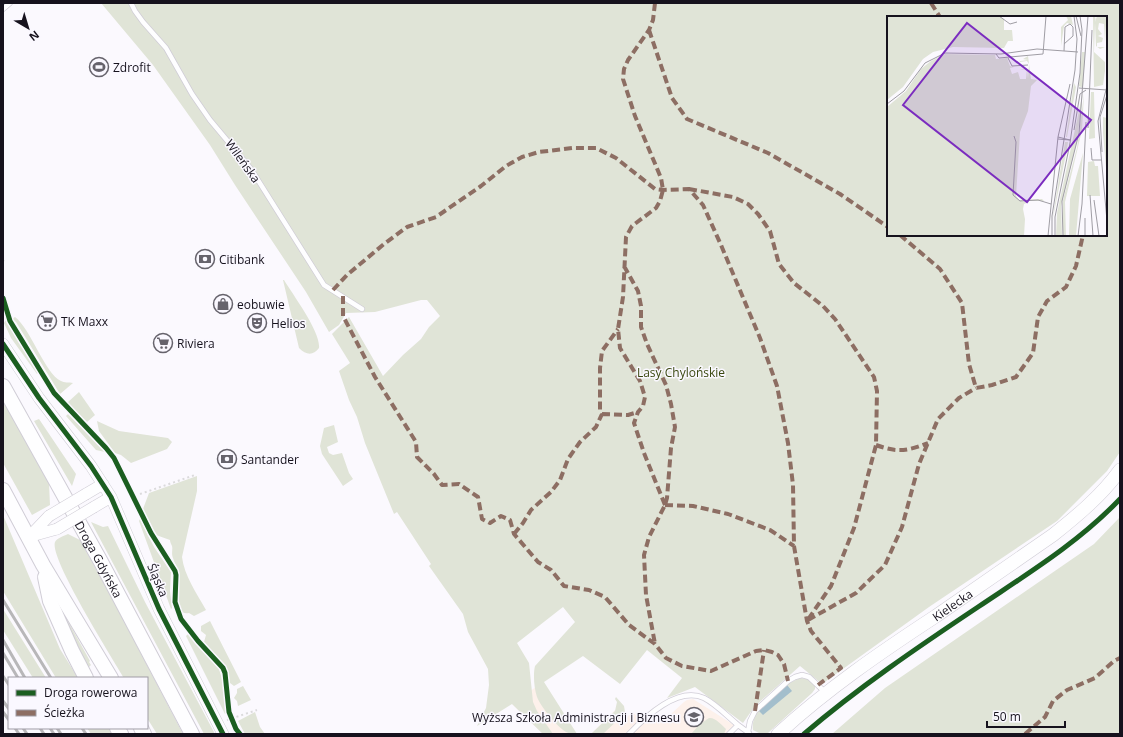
<svg xmlns="http://www.w3.org/2000/svg" width="1123" height="737" font-family="'Open Sans',sans-serif">
  <style>
    .education { fill: #fdf1eb }
    .green { fill: #e0e4d7; fill-rule: evenodd }
    .water { fill: #a3becc }
    .lines { fill: none; stroke-linecap: round; stroke-linejoin: round }
    .service-casing { stroke: #d0cdd6; stroke-width: 6 }
    .tertiary-casing { stroke: #d0cdd6; stroke-width: 12 }
    .secondary-casing { stroke: #d0cdd6; stroke-width: 14 }
    .primary-casing { stroke: #d0cdd6; stroke-width: 16 }
    .path { stroke: #dbdadc; stroke-width: 2; stroke-dasharray: 2 3; stroke-linecap: butt }
    .service { stroke: #fefeff; stroke-width: 4.5 }
    .tertiary { stroke: #fefeff; stroke-width: 11 }
    .secondary { stroke: #fefeff; stroke-width: 13 }
    .primary { stroke: #fefeff; stroke-width: 14 }
    .rail { stroke: #b8b7b9; stroke-width: 3 }
    .tertiary-bridge-casing { stroke: #d0cdd6; stroke-width: 12; stroke-linecap: butt }
    .tertiary-bridge { stroke: #fefeff; stroke-width: 11 }
    .quiet { stroke: #8d6e63; stroke-width: 4; stroke-dasharray: 8 4; stroke-linecap: butt }
    .cycleway-casing { stroke: #faf8ff; stroke-width: 8 }
    .cycleway { stroke: #1b5e20; stroke-width: 5 }
    .labels { text-anchor: middle; dominant-baseline: central; stroke-width: 3; stroke-linejoin: round; paint-order: stroke }
    .poi-label { font-size: 12px; fill: #16121d; stroke: #faf8ff; text-anchor: start }
    .street-label { font-size: 12px; fill: #16121d; stroke: #faf8ff }
    .park-label { font-size: 12px; fill: #3a4810; stroke: #faf8ff }
    .inset-road { fill: none; stroke: #9f9da4; stroke-width: 1 }
    .view { fill: #7b2cbf; fill-opacity: 0.15; stroke: #7b2cbf; stroke-width: 2 }
    .inset-edge { fill: none; stroke: #16121d; stroke-width: 2 }
  </style>
  <rect width="100%" height="100%" fill="#fbf9fe"/>
  <path class="education" d="M543,682L577,734H543L512,704Z
    M693,699L734,725L725,734H591L615,710L625,718L633,713L645,721H658L670,715L684,702L687,700Z"/>
  <path class="green" d="M101,3H1120V452L1107,471L1057,521L929,607L822,684L800,666L755,706L743,723L695,687L667,698L682,678L647,650L620,684L583,656L544,682L577,734C575,734 573,734 571,734C560,732 541,707 537,697C534,688 533,674 535,666L575,622L563,607L517,643L529,663L533,702L537,711L553,734H543L512,704L477,726L486,708L489,685L488,669L468,632L463,614L429,566L431,564L397,512L394,514L365,443L357,417L349,400L339,371L350,363L332,334L349,317L383,376L403,355L421,339L429,327L440,316L427,300H421L375,312L346,313L339,325L329,332L306,292L235,185L210,145L153,65ZM888,17H1106V235H888Z
    M283,280H284C293,295 321,332 319,348C313,356 306,355 299,348Z
    M15,317C31,329 45,374 61,381C64,383 69,382 73,383L60,394L16,322L12,319Z
    M6,320L38,373L37,374L11,338L4,323Z
    M79,392L95,415L87,422L67,403Z
    M3,401L49,483L50,505L32,515L3,463Z
    M68,414L105,452L96,450L66,416Z
    M39,419L76,474L72,486L34,421Z
    M97,421L119,431L168,438L172,442L167,449L131,463L121,455L115,453L99,431Z
    M334,425L338,442L327,447L329,453L333,455L342,453L349,473L353,479L343,486L322,454L320,446L324,428Z
    M197,476V491L182,557C184,575 197,594 206,610L194,616L189,613C172,617 181,581 179,573C178,568 174,563 173,558C171,553 173,550 172,546C171,544 170,542 170,540L156,535L143,509L149,493Z
    M3,515L60,649L78,678H56L3,591Z
    M1120,517V734H832L885,688L1094,544Z
    M140,519L154,547L171,572L170,591L172,608L171,609L139,521Z
    M91,522L103,527L108,526L145,602L215,734H204Z
    M68,534L80,540L114,602L183,734H157L147,718V678H124C113,659 49,558 55,542C57,538 64,536 68,534Z
    M60,607L90,661L89,662L91,665L89,667L85,665Z
    M3,609L46,678H33L3,630Z
    M210,621L241,682L234,686L230,683L226,667L204,642L206,635L201,631V626Z
    M188,634L219,669L222,679L227,713L225,714L186,636Z
    M801,678L807,679L815,685V689L812,693L768,733L761,734L753,730C749,709 784,683 801,678Z
    M243,686L251,700L238,706L237,701L234,698L237,693V689Z
    M616,697L624,706L625,712L622,716L603,734H591L615,711L617,702L615,699Z
    M255,712L260,727L265,734H245L238,721Z
    M709,718C715,717 722,725 726,729L724,734H691L700,724Z
    M87,728H109L113,734H91Z"/>
  <path class="water" d="M787,685L792,691L763,715L758,710Z"/>
  <g class="lines">
    <defs>
      <path id="service" d="M131,3L135,11L143,22L166,48L192,94L210,120L251,169L324,285L362,309
        M3,9L10,3
        M748,732L750,721L755,711L788,681L795,677L802,675L809,677L825,692
        M629,734C645,717 678,686 704,698C716,704 727,716 738,725
        M729,734L738,725L749,733"/>
      <path id="tertiary" d="M3,344L39,398L91,466L111,497L159,609L223,734
        M86,494L103,484
        M94,507L111,497
        M28,537L57,529
        M29,537L49,516"/>
      <g id="secondary">
        <path id="s1" d="M778,734C827,689 881,652 936,616C975,589 1014,562 1053,535C1077,516 1102,495 1120,470"/>
      </g>
      <g id="primary">
        <path id="s2" d="M3,386L101,562L192,734"/>
        <path d="M3,490L43,565L111,678"/>
        <path d="M45,577L50,601L72,651L86,678"/>
        <path d="M117,728L121,734"/>
        <path d="M141,728L144,734"/>
      </g>
    </defs>
    <use href="#service" class="service-casing"/>
    <use href="#tertiary" class="tertiary-casing"/>
    <use href="#secondary" class="secondary-casing"/>
    <use href="#primary" class="primary-casing"/>
    <path class="path" d="M3,261L4,260
      M140,494L195,475
      M227,720L257,710"/>
    <use href="#service" class="service"/>
    <use href="#tertiary" class="tertiary"/>
    <use href="#secondary" class="secondary"/>
    <use href="#primary" class="primary"/>
    <path class="rail" d="M3,600L51,678
      M3,640L25,678
      M3,653L18,678
      M3,676L9,685
      M3,701L9,709
      M3,712L9,720
      M15,728L19,734
      M23,728L27,734
      M40,728L44,734
      M50,728L54,734
      M57,728L61,734
      M82,728L86,734"/>
    <defs>
      <path id="tertiary-bridge" d="M49,516L86,494
        M57,529L94,507"/>
    </defs>
    <use href="#tertiary-bridge" class="tertiary-bridge-casing"/>
    <use href="#tertiary-bridge" class="tertiary-bridge"/>
    <path class="quiet" d="M655,3L653,20L649,30L628,60L624,69L623,79L635,116L661,178L663,190L660,201L656,208L632,226L626,237L623,297L618,329L620,348L640,381L645,397L643,406L638,412L634,423L644,453L665,505
      M931,3L940,17
      M649,30L672,98L687,119L768,153L840,194L888,227
      M689,189L733,197L748,204L758,214L770,231L779,264L794,283L823,306L835,319L874,377L877,391L876,445L854,528L831,586L807,621
      M900,235L940,269L962,303L969,364L976,388L992,385L1016,377L1033,353L1038,317L1047,301L1066,287L1076,266L1083,235
      M624,266L638,291L641,306V327L647,344L666,385L671,404L675,427L671,448L667,498L665,505L649,537L644,555L646,595L655,644
      M333,290L347,275L384,244L407,227L436,217L481,186L506,166L522,157L539,152L572,148H596L616,158L655,189L663,190L689,189L703,205L721,245L760,338L777,386L788,443L793,485L794,546L807,621L811,631L841,668L818,685
      M343,296V316L375,377L416,442L417,457L434,474L442,485L459,484L478,497L482,519L490,523L501,516L510,520L514,534L538,562L551,570L564,586L589,590L605,597L629,625L655,644L666,658L682,666L711,671L756,651L764,650L772,652L778,655L784,664L788,681
      M602,414L628,415L638,412
      M876,445C898,453 907,451 928,443
      M665,505L693,506L728,514L770,530L794,546
      M514,534L523,523L531,510L551,492L560,480L568,459L580,442L596,427L602,414L600,410V368L602,351L618,329
      M808,620L856,593L885,565L902,527L919,464L938,419L959,398L976,388
      M755,711L764,650
      M1025,734L1045,717L1053,701L1067,690L1095,678L1114,661L1120,658"/>
    <defs>
      <path id="cycleway" d="M3,298L10,321L54,393L106,448L114,458L151,533L175,571L176,575L175,602L181,619L198,641L223,668L225,673L229,712L236,729L240,734
        M3,344L39,398L91,466L111,497L159,609L223,734
        M804,734C859,687 918,647 978,607C1027,574 1078,543 1120,499"/>
    </defs>
    <use href="#cycleway" class="cycleway-casing"/>
    <use href="#cycleway" class="cycleway"/>
  </g>
  <defs>
    <symbol id="stadium-ring" viewBox="-11 -11 22 22"><circle r="9.5" fill="#faf8ff" stroke="#66636c" stroke-width="1.5"/><path d="M0-5a6.5 5 0 1 0 0 10a6.5 5 0 1 0 0-10ZM-3.5-1.8h7v3.6h-7Z" fill="#66636c"/></symbol>
    <symbol id="bank-ring" viewBox="-11 -11 22 22"><circle r="9.5" fill="#faf8ff" stroke="#66636c" stroke-width="1.5"/><path d="M-6-4H6V4H-6ZM0-2.3a2.3 2.3 0 1 0 0 4.6a2.3 2.3 0 1 0 0-4.6Z" fill="#66636c"/></symbol>
    <symbol id="shop-ring" viewBox="-11 -11 22 22"><circle r="9.5" fill="#faf8ff" stroke="#66636c" stroke-width="1.5"/><path d="M-5-2.5h2.3a2.7 3.5 0 0 1 5.4 0H5L5.5 6h-11ZM-1.5-2.5h3a1.5 2.3 0 0 0-3 0Z" fill="#66636c"/></symbol>
    <symbol id="supermarket-ring" viewBox="-11 -11 22 22"><circle r="9.5" fill="#faf8ff" stroke="#66636c" stroke-width="1.5"/><path d="M-6-5.5h2.5l.6 2H6L4.5 2H-2.5L-4.4-4H-6ZM-1.5 3.2a1.3 1.3 0 1 0 .1 0ZM3 3.2a1.3 1.3 0 1 0 .1 0Z" fill="#66636c"/></symbol>
    <symbol id="theatre-ring" viewBox="-11 -11 22 22"><circle r="9.5" fill="#faf8ff" stroke="#66636c" stroke-width="1.5"/><path d="M-5-5.5Q0-4 5-5.5V0Q5 5 0 6Q-5 5-5 0ZM-3.3-2.5H-1v1.5H-3.3ZM1-2.5H3.3v1.5H1ZM-2.8 1Q0 5.5 2.8 1Z" fill="#66636c"/></symbol>
    <symbol id="university-ring" viewBox="-11 -11 22 22"><circle r="9.5" fill="#faf8ff" stroke="#66636c" stroke-width="1.5"/><path d="M0-5L7-2L0 1L-7-2ZM-4 1L0 2.5L4 1V4Q0 6-4 4Z" fill="#66636c"/></symbol>
  </defs>
  <g fill-rule="evenodd">
    <use href="#stadium-ring" x="88" y="56" width="22" height="22"/>
    <use href="#bank-ring" x="194" y="248" width="22" height="22"/>
    <use href="#shop-ring" x="212" y="293" width="22" height="22"/>
    <use href="#supermarket-ring" x="36" y="310" width="22" height="22"/>
    <use href="#theatre-ring" x="246" y="312" width="22" height="22"/>
    <use href="#supermarket-ring" x="152" y="332" width="22" height="22"/>
    <use href="#bank-ring" x="216" y="448" width="22" height="22"/>
    <use href="#university-ring" x="683" y="706" width="22" height="22"/>
  </g>
  <g class="labels">
    <g class="poi-label">
      <text x="113" y="67">Zdrofit</text>
      <text x="219" y="259">Citibank</text>
      <text x="237" y="304">eobuwie</text>
      <text x="61" y="321">TK Maxx</text>
      <text x="271" y="323">Helios</text>
      <text x="177" y="343">Riviera</text>
      <text x="241" y="459">Santander</text>
      <text x="680" y="717" text-anchor="end">Wyższa Szkoła Administracji i Biznesu</text>
    </g>
    <g class="street-label">
      <text transform="translate(243 161) rotate(54)">Wileńska</text>
      <text stroke="none"><textPath href="#s2" startOffset="198">Droga Gdyńska</textPath></text>
      <text transform="translate(158 580) rotate(67)">Śląska</text>
      <text stroke="none"><textPath href="#s1" startOffset="217">Kielecka</textPath></text>
    </g>
    <g class="park-label">
      <text x="681" y="372">Lasy Chylońskie</text>
    </g>
  </g>
  <g transform="translate(887 16)">
    <rect width="220" height="220" fill="#fbf9fe"/>
    <path d="M0,0H112L117,3V14H125L126,25H121L117,32L66,31L46,36L36,43L16,71L0,84ZM179,0H184L186,9L180,7L177,10L174,30V11L181,4ZM206,0H208V6L209,0L210,3V0H219V9L218,26L217,8L212,7L211,13L215,18L211,20L216,22L215,26L210,27V31H218L213,33L209,30L208,7L207,36L218,46V55L216,69L207,71ZM195,36H198L196,72L192,70ZM58,38L108,39L109,43L120,42L123,50L127,51L123,52L125,58L131,56L133,63H139L140,53L132,54L140,52L141,63L142,48L140,45L133,46L132,43L133,45L141,44L136,43L141,40L144,63L150,64L144,70L141,95L133,116L129,180L132,184L155,183L157,185H133L142,186L137,188L136,193L138,203L137,220H0V91L19,75L34,53L44,45ZM187,67L189,71L180,121H179ZM196,76L190,125L174,190L175,220H169L170,197ZM204,76H207L208,122L202,123ZM197,78L195,114L178,186L179,220H176V184L190,132ZM216,101L220,102V164L216,117ZM178,126H181L180,133L165,206ZM196,137L189,220H182L183,183ZM207,145L208,150H211L213,180H200L201,146Z" fill="#e0e4d7"/>
    <path class="inset-road" d="M112,0L123,8L130,6M189,0L194,20M177,35L178,11L183,8L186,11V20L177,28M109,38L112,42L156,38L159,0M121,42L125,50L141,49M220,70L211,105L220,205M192,72L220,74M0,88L17,75L38,47L58,37L114,38L150,33L191,36M201,112L205,14M187,114L193,78L199,74M127,120L129,126L126,179L133,185L151,184L164,188M171,121L183,124M171,123L183,124M204,132L205,144H214M215,136L213,101L220,79M203,179L206,220M207,184L212,220M161,220L171,121L183,68M165,220V200L188,54L190,23L187,0M168,220V201L183,127L193,57L195,14L193,0M176,220L175,185L192,117L201,0M191,220L195,188L199,106M198,220V202"/>
    <path class="view" d="M80,7L204,104L140,186L16,89Z"/>
    <rect width="220" height="220" class="inset-edge"/>
  </g>
  <rect width="1123" height="737" fill="none" stroke="#16121d" stroke-width="8"/>
  <rect x="8" y="677" width="140" height="52" fill="#faf8ff" stroke="#9f9ca5"/>
  <rect x="16" y="690" width="20" height="6" fill="#1b5e20" stroke="#9f9ca5"/>
  <text x="44" y="697" font-size="12" fill="#16121d">Droga rowerowa</text>
  <rect x="16" y="710" width="20" height="6" fill="#8d6e63" stroke="#9f9ca5"/>
  <text x="44" y="717" font-size="12" fill="#16121d">Ścieżka</text>
  <g transform="translate(28 28) rotate(142)" stroke="#faf8ff" stroke-width="3" paint-order="stroke">
  <path d="M0-3L7 15L0 10L-7 15Z" fill="#16121d"/>
  <text y="-6" font-size="11" font-weight="bold" text-anchor="middle" fill="#16121d">N</text>
  </g>
  <path d="M987 721v6h78v-6" fill="none" stroke="#16121d" stroke-width="2"/>
  <text x="993" y="721" font-size="12" fill="#16121d" stroke="#faf8ff" stroke-width="3" paint-order="stroke">50 m</text>
</svg>
